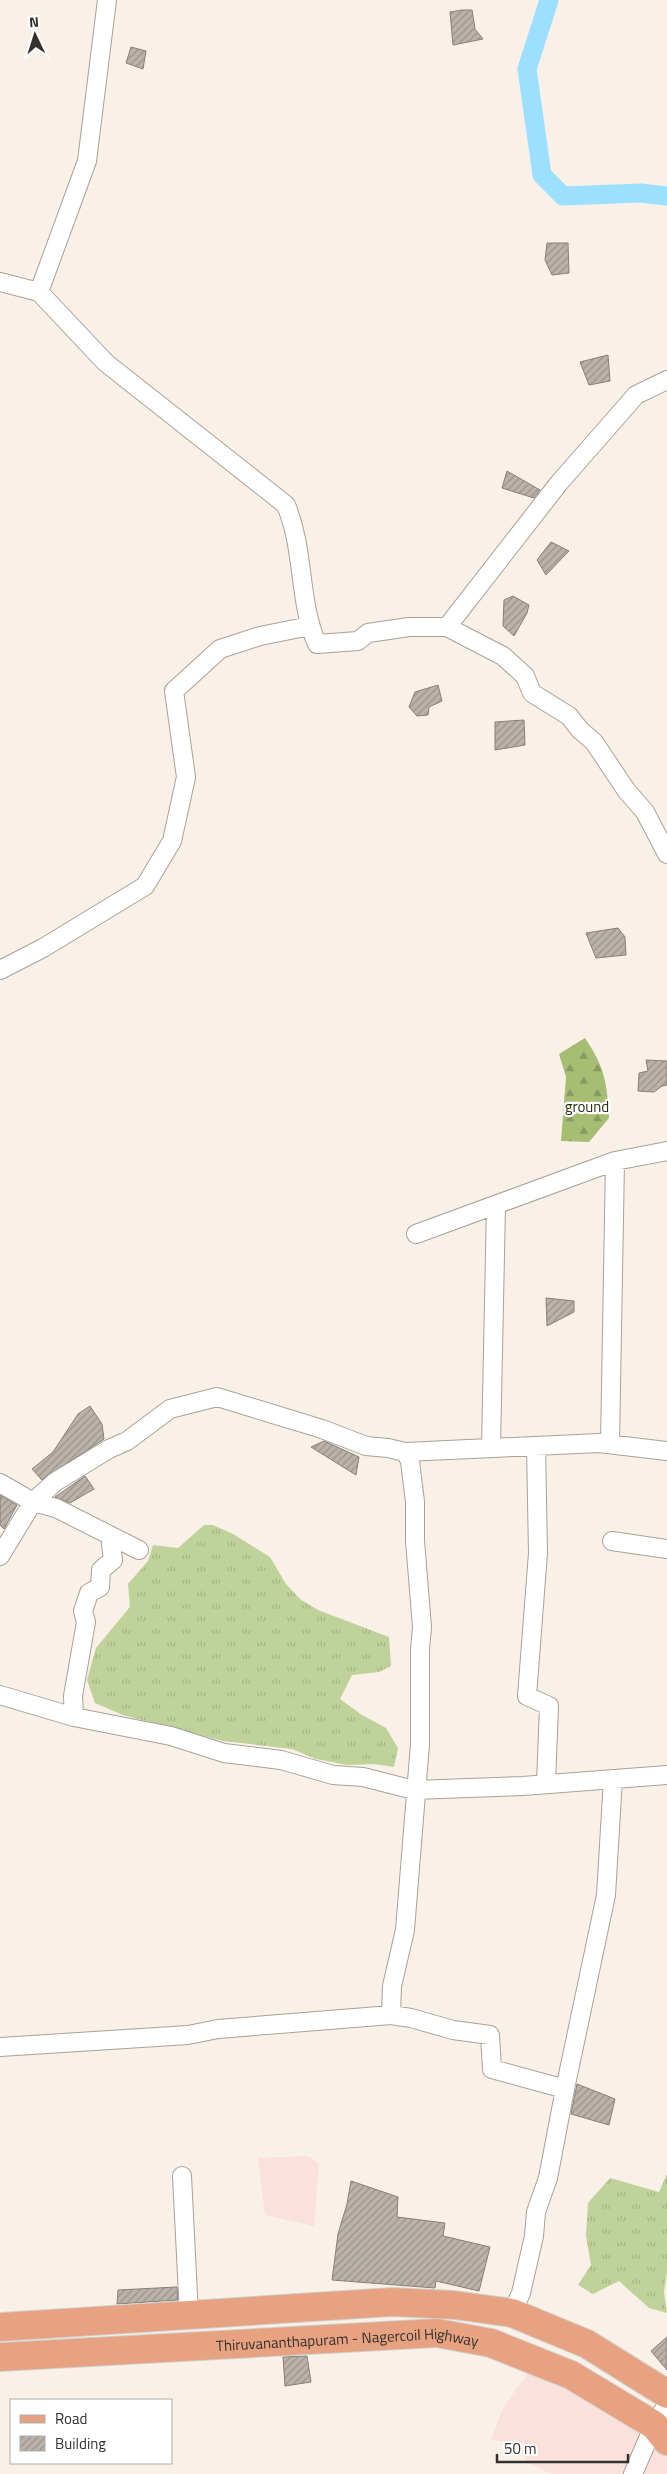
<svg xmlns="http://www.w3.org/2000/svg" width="667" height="2474" font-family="'Titillium Web',sans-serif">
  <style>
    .commercial { fill: #fbe1db }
    .grass { fill: url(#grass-tufts) }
    .forest { fill: url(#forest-firs) }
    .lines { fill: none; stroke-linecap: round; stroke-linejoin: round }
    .canal { stroke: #9ddfff; stroke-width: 19 }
    .building { fill: url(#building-hatch); stroke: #888077 }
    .street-casing { stroke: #a9a198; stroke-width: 20 }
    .primary-casing { stroke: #d2d2d1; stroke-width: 30 }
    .street { stroke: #fff; stroke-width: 18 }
    .primary { stroke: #e7a282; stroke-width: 28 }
    .labels { text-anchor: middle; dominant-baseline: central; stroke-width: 4.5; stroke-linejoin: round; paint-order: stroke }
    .park-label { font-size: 15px; fill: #273011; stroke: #fff }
    .street-label { font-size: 15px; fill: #34312e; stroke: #fff }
  </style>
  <defs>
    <pattern id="grass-tufts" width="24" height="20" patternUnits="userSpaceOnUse" patternTransform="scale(1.25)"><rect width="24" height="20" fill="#bfd29a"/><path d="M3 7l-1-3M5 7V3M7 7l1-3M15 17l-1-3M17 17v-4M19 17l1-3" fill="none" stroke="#a5b585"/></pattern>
    <pattern id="forest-firs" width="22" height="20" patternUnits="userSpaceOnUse" patternTransform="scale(1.25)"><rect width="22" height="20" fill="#a6bd74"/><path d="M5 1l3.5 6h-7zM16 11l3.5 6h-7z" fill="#889a60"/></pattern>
    <pattern id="building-hatch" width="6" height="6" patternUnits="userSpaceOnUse" patternTransform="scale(1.25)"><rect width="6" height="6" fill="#bbb3aa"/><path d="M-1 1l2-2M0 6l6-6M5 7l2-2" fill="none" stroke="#99928b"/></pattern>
  </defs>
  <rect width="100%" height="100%" fill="#f9f0e7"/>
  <path class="commercial" d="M308,2156L319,2164L314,2226L265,2215L258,2158Z
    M534,2366L667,2443V2474H551L529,2463L515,2443L491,2440L502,2410L516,2389Z"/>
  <path class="grass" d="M204,1525H213L233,1534L270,1557L286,1584L300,1599L318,1610L389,1637L391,1666L379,1672L352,1675L340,1699L362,1715L386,1728L398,1748L394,1767L374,1764L347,1765L316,1759L292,1749L223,1741L123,1715L95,1703L87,1680L96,1648L130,1607L128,1584L148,1561L153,1545L178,1548Z
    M667,2174V2272L664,2292L667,2313L649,2308L619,2281L593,2294L578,2285L591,2265L586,2236L588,2203L610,2178L659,2192Z"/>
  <path class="forest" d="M585,1038C605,1068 607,1082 609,1118L589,1142L561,1141L566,1077L559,1054Z"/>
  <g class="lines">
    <path class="canal" d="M549,0L527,69L542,175L563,196L641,193L667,196"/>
  </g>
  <path class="building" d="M462,10H472L475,29L483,39L453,45L450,12Z
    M131,47L146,51L143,69L126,63Z
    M547,243H568L569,273L552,275L545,260Z
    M608,355L610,381L589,385L580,362Z
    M507,471L540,490L534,498L502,488Z
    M551,542L569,551L546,575L537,560Z
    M513,596L529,605L527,613L514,636L503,626L504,600Z
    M438,685L442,701L429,707L428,715L417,716L409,707L415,692Z
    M524,720L525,745L495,750V722Z
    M618,928L625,937L626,955L596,958L586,933Z
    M646,1060L667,1061V1085L662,1086L654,1092L638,1091L639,1073L648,1071Z
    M546,1298L574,1301V1312L547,1326Z
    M90,1406L102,1424L104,1439L42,1480L32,1469L53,1452L78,1414Z
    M324,1441L359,1457L356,1475L311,1447Z
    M85,1476L94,1489L70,1503L55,1497Z
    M0,1495L17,1505L4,1529L0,1525Z
    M577,2084L615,2099L609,2125L571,2114Z
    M351,2181L398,2197L397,2217L445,2223L443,2236L490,2247L479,2291L436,2281L435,2288L332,2280L338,2234L347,2204Z
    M177,2287L178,2300L117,2304L118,2290Z
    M667,2337V2370L651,2351Z
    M307,2356L311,2382L285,2386L283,2357Z"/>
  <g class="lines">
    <defs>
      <path id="street" d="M0,282L39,292L106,363L286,505C305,551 298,600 317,644L358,641L368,633L409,627H447L503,656L525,676L532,693L569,716L580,730L594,742L626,790L645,812L667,854
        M39,292L87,161L107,0
        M447,627L559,483L636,395L667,380
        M0,970L43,948L145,886L172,841L186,777L174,691L220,649L260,636L310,626
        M416,1234L615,1161L667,1151
        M610,1444L615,1161
        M536,1446L538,1553L527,1696L549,1706L546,1784
        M491,1448L496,1205
        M405,1452L599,1443L667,1451
        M0,1483L33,1502L55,1482L109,1449L127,1441L170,1409L217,1397L322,1429L366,1446L388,1448L405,1452L410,1461L415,1502V1541L422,1627L420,1649V1744L405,1930L392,1986L391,2015L218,2029L188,2035L0,2047
        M612,1541L667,1549
        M0,1556L33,1502L56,1508L139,1550
        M0,1695L74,1717L171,1736L224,1753L281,1760L333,1775L363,1777L414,1790L523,1786L667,1775
        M74,1717L73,1696L86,1622L83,1611L89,1593L100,1587L101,1570L113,1560L110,1536
        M391,2015L411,2018L453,2030L490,2035L492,2069L565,2089L548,2178L536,2212L534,2236L521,2293L512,2313
        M565,2089L606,1895L613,1779
        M182,2176L189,2315
        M633,2474L654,2425L667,2405"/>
      <g id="primary">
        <path d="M0,2327L392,2302L454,2305L512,2313L587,2344L667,2394"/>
        <path id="s1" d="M0,2357L437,2333L491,2343L571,2375L654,2425L667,2441"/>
      </g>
    </defs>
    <use href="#street" class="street-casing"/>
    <use href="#primary" class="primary-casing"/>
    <use href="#street" class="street"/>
    <use href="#primary" class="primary"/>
  </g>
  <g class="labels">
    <g class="park-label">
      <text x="587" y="1106">ground</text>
    </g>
    <g class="street-label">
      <text stroke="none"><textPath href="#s1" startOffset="348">Thiruvananthapuram - Nagercoil Highway</textPath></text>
    </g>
  </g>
  <rect x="10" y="2399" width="162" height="65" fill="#ffffff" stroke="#aeadab"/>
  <rect x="20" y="2415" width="25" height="8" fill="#e7a282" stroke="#aeadab"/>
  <text x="55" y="2424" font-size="15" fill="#34312e">Road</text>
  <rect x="20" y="2436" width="25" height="15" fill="url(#building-hatch)" stroke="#aeadab"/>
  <text x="55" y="2449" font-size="15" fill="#34312e">Building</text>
  <g transform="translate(35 35) rotate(356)" stroke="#ffffff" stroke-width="4" paint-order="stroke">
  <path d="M0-4L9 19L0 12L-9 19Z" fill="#34312e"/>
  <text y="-8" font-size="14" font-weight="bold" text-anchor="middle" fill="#34312e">N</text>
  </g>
  <path d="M497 2454v8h131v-8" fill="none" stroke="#34312e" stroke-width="2.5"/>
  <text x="504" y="2454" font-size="15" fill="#34312e" stroke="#ffffff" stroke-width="4" paint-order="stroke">50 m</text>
</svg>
